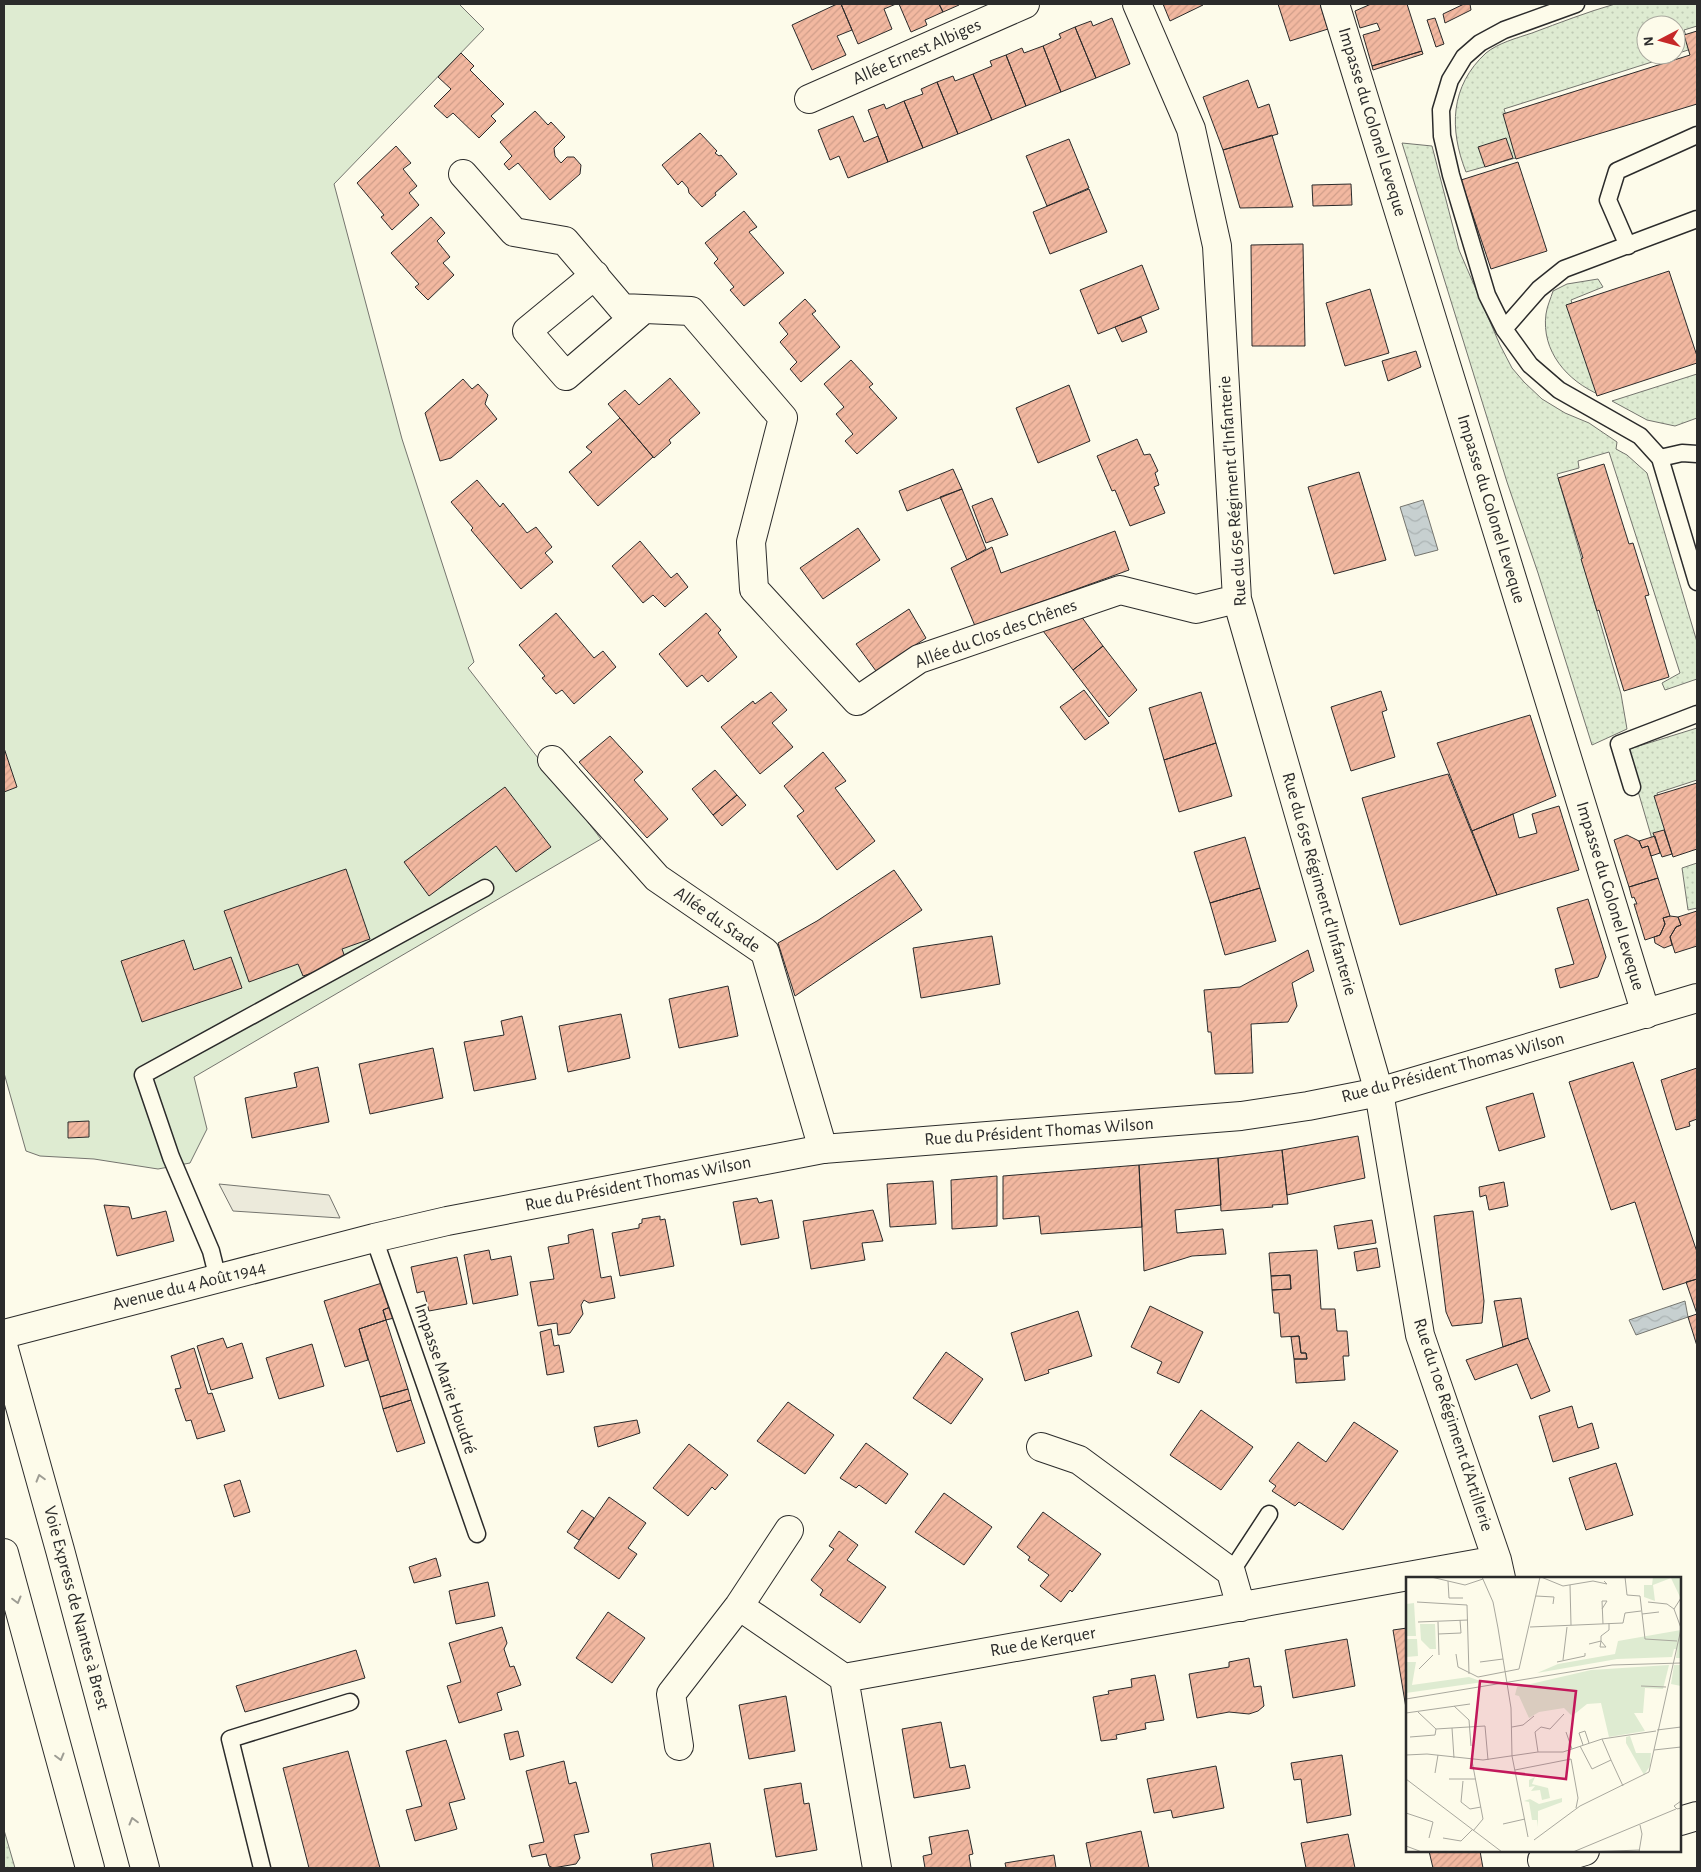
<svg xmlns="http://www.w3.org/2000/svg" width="1701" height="1872" font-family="'Alegreya Sans',sans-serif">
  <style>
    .green { fill: url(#green-dots); stroke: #74746e }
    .pitch { fill: #deebd1; stroke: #74746e }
    .parking { fill: #eceadb; stroke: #74746e }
    .water { fill: url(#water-waves); stroke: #74746e }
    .building { fill: url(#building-hatch); stroke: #2b2b2b }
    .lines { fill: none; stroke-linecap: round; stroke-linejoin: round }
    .lane-casing { stroke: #2b2b2b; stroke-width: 19 }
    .street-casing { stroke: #2b2b2b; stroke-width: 30 }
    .secondary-casing { stroke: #2b2b2b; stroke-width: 30 }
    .highway-casing { stroke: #2b2b2b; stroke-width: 30 }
    .lane { stroke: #fdfbea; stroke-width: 16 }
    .street { stroke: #fdfbea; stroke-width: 28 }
    .secondary { stroke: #fdfbea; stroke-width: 28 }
    .highway { stroke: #fdfbea; stroke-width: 28 }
    .oneway { stroke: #9e9d94 }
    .labels { text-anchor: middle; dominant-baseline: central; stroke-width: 4; stroke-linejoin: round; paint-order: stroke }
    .street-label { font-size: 18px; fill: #2b2b2b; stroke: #fdfbea }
    .inset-road { fill: none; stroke: #a9a89e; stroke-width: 1 }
    .view { fill: #c2185b; fill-opacity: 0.15; stroke: #c2185b; stroke-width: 2.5 }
    .inset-edge { fill: none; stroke: #2b2b2b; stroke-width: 2.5 }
  </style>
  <defs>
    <pattern id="green-dots" width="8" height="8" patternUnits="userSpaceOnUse" patternTransform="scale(1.25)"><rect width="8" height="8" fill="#deebd1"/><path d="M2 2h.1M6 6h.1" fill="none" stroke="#bfcab4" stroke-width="1.8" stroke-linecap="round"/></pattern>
    <pattern id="water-waves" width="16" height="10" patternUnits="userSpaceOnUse" patternTransform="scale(1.25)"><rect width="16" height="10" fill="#c7d0d0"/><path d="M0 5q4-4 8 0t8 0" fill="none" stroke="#abb3b3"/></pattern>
    <pattern id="building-hatch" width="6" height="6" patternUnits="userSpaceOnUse" patternTransform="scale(1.25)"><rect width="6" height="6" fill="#f2b8a0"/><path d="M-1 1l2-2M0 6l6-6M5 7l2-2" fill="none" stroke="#d09e8a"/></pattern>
  </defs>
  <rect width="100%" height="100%" fill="#fdfbea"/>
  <path class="green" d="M1615,4H1697V26L1684,30L1691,49L1676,54V25H1646V55H1674L1504,109L1519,157L1466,172C1449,129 1450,86 1486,53C1498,43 1517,38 1532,33C1559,23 1587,12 1615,4Z
    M1402,143L1432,146L1459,250L1500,345L1512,368L1524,382L1542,399L1565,413L1589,423L1617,442L1616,449L1627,455L1647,473L1697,642V679L1665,690L1662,683L1680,673L1609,452L1578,461L1579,468L1557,474L1621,694L1627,729L1592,745L1538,573L1507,482Z
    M1598,279L1603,287L1571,300L1600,395C1567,381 1541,351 1546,314C1547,306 1551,298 1553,291L1567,284Z
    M1697,374V418L1675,426L1647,420L1612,401Z
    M1697,728V780L1657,793L1669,837L1652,839L1626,750Z
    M1697,863V908L1688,910L1682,868Z
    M4,1830L15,1868H4Z"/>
  <path class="pitch" d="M4,4H459L484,29L334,184L402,439L474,662L468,668L601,839L194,1077L207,1129L190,1163L158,1169L94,1159L40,1156L26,1151L4,1073Z"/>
  <path class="parking" d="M219,1184L329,1195L340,1218L233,1211Z"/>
  <path class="water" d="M1423,500L1438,550L1415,556L1400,507Z
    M1685,1301L1688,1317L1636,1335L1629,1320Z"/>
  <path class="building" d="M837,4H841L852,30L837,36L846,55L812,70L792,25Z
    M841,4H896L884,9L892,29L858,44Z
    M899,4H939L943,12L925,20L927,25L911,32Z
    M939,4H958L959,5L943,12Z
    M1163,4H1203V5L1170,21Z
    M1278,4H1320L1328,29L1290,41Z
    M1371,4H1407L1422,51L1372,66L1363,35L1380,30L1377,23L1360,28L1355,11Z
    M1464,4H1470L1471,10L1445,23L1443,14Z
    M1112,18L1130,64L1096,78L1075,27L1091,21L1093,26Z
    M1435,18L1444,44L1436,47L1427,20Z
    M1075,27L1096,78L1061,92L1043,46L1061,38L1059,34Z
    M1697,31V104L1516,159L1503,114L1690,55L1684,35Z
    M1043,46L1061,92L1026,106L1006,55L1022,48L1024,53Z
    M1422,51L1423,54L1373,70L1372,66Z
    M461,53L474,66L470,70L504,104L491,116L496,121L479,138L453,113L447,118L434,106L451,89L438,77Z
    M1006,55L1026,106L992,120L973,74L992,66L990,61Z
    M973,74L992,120L958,134L937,82L953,76L955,81Z
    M1248,80L1258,108L1269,104L1278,134L1223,150L1203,97Z
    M937,82L958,134L923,148L904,101L923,94L921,89Z
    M904,101L923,148L888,162L868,110L884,104L886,109Z
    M535,111L548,125L551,122L565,137L554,148L555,156L561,163L567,157H574L581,165L580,174L550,200L518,163L509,170L504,164L512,156L500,142Z
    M853,116L864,142L878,136L888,162L848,178L839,156L830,160L818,130Z
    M700,133L717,151L715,153L719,156L721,155L737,174L715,193L716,195L702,207L689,193L688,188L682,181L678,185L662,165Z
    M1272,135L1293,207L1240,208L1223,150Z
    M1506,138L1513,158L1485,167L1478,147Z
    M1069,139L1089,188L1047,206L1026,156Z
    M396,146L411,163L403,169L417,186L409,193L419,205L392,230L381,217L384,215L357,183Z
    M1518,162L1547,251L1491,269L1461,180Z
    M1351,184L1352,205L1313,206L1312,185Z
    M1089,189L1107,232L1050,254L1033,212Z
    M744,211L757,227L749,232L784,273L744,306L730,290L734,287L714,263L718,259L705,243Z
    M431,217L445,233L437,241L450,257L443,263L454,275L428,300L415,287L419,284L391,253Z
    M1303,244L1305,346H1252L1251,245Z
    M1142,265L1159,309L1098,334L1080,290Z
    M1669,271L1697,356V363L1597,396L1566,305Z
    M1370,289L1389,353L1345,366L1326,303Z
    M805,299L816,311L812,314L840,347L801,382L790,369L797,362L780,342L788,334L779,323Z
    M1141,317L1147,332L1122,342L1115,327Z
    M1416,351L1421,367L1388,381L1382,361Z
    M851,360L873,384L869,387L897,418L857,454L845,441L853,434L836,414L844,407L824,384Z
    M670,378L700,413L669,440L671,443L654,458L608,404L625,390L639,405Z
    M463,379L472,389L478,384L488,395L485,404L497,419L451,458L440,461L425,413Z
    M1069,385L1090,441L1038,463L1016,408Z
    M620,418L653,457L598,506L569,472L592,452L586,447Z
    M1137,439L1144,455L1150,454L1158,471L1155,473L1159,485L1154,487L1165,513L1130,526L1115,490L1112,491L1097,456Z
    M1604,464L1629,544L1633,543L1649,595L1645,596L1669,677L1624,691L1599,610L1597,611L1581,559L1583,558L1558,478Z
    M953,469L962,489L907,511L899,491Z
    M1359,472L1386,560L1334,574L1308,487Z
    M477,480L500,507L503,503L527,533L536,527L552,547L545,553L553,562L521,589L471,530L473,528L451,502Z
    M962,489L986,549L967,560L940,497Z
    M992,498L1008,535L986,543L972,506Z
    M858,528L880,560L823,599L800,568Z
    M1115,531L1129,570L975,626L951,568L992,547L1001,573Z
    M640,541L671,578L677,573L688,587L665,607L653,595L643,603L612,566Z
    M909,609L926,638L876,671L856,644Z
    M1078,612L1103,646L1073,670L1040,627Z
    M556,613L594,658L603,651L616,667L574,704L562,690L556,694L542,678L545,676L519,645Z
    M706,613L721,630L718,633L737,657L708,682L702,675L687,687L659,654Z
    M1103,646L1137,690L1109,717L1073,670Z
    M1084,690L1109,723L1085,740L1060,707Z
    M1381,691L1387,710L1382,712L1395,757L1351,771L1331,707Z
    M771,692L787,710L772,723L793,747L760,774L721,727L753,701L755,704Z
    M1201,692L1216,743L1164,760L1149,708Z
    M1530,715L1556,796L1472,831L1437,743Z
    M610,736L643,772L634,780L668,819L647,838L579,762Z
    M1216,743L1232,796L1179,812L1164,760Z
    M4,748L17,787L4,792Z
    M823,752L846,781L835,788L875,841L837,870L797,816L804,811L784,786Z
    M715,770L737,795L713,815L692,789Z
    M1448,774L1497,895L1400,925L1362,798Z
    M1697,783V849L1673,857L1654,796Z
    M505,787L551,847L516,872L496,846L429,896L404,862Z
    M737,795L746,805L722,826L713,815Z
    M1559,806L1579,870L1497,895L1472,831L1513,814L1519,838L1537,833L1532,814Z
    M1664,830L1672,854L1662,857L1653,833Z
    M1627,835L1639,841L1642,848L1648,846L1658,878L1629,887L1614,840Z
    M1655,836L1660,853L1651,856L1648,846L1642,848L1639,841Z
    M1245,837L1260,888L1210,903L1194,852Z
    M346,869L370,939L342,949L346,960L324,969L303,976L298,964L249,982L224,911Z
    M894,870L922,910L795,996L778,943L817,921Z
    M1658,878L1670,916L1663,918L1665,924L1660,935L1645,940L1634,904H1637L1634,897L1632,898L1629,887Z
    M1260,888L1276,941L1225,955L1210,903Z
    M1588,899L1606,957L1598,977L1560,988L1555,969L1574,964L1557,908Z
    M1697,911V946L1675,953L1670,937L1676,927L1681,925L1678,917Z
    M1670,916L1678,917L1681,925L1676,927L1670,937L1672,945L1664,948L1655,943L1654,937L1660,935L1665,924L1663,918Z
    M992,936L1000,984L921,998L913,948Z
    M184,940L194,970L231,957L242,988L142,1022L121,961Z
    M1308,950L1314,971L1292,983L1297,1006L1288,1022L1251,1024L1253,1073L1215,1074L1211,1032H1208L1204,990L1240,987Z
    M728,986L738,1036L679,1048L669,999Z
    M621,1014L630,1058L568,1072L559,1026Z
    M522,1016L536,1079L474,1091L464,1042L504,1035L501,1021Z
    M433,1048L443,1098L370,1114L359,1064Z
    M1633,1062L1697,1252V1279L1663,1290L1635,1202L1611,1210L1569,1082Z
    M318,1067L329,1122L252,1138L245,1098L297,1087L294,1073Z
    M1697,1068V1119L1689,1122L1690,1126L1676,1130L1661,1080Z
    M1533,1093L1545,1137L1499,1151L1486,1107Z
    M89,1121V1137L68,1138V1122Z
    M1358,1136L1365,1178L1287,1195L1282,1150Z
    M1282,1150L1288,1204L1272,1205L1273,1207L1221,1211L1218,1158Z
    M1218,1158L1221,1205L1175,1210L1177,1233L1223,1229L1226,1254L1192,1256L1144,1271L1139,1165Z
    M1139,1165L1142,1227L1041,1234L1039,1216L1003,1219V1176Z
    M997,1176V1226L952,1229L951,1180Z
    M933,1181L936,1224L890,1227L887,1184Z
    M1504,1182L1508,1206L1489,1210L1486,1195L1480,1197L1479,1187Z
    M757,1198L759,1203L772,1200L779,1238L741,1245L733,1202Z
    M104,1205L129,1207L132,1219L166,1211L174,1241L117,1256Z
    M873,1210L883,1241L862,1243L865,1260L811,1269L803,1221Z
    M1473,1211L1484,1301L1482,1323L1452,1326L1446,1312L1434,1216Z
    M660,1216V1220L665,1219L674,1266L620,1276L612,1233L639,1228V1224L642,1223V1219Z
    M1372,1220L1376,1243L1338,1249L1334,1226Z
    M593,1229L601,1278L611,1276L615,1298L589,1303L584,1300L581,1305L583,1314L570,1333L558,1335L557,1323L538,1326L530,1282L554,1279L548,1247L569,1243L568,1235Z
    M1377,1248L1380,1267L1357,1271L1354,1252Z
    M489,1250L491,1260L511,1256L518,1295L473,1304L464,1255Z
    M1317,1250L1321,1309H1335L1337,1331H1347L1349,1356H1343L1345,1380L1296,1383L1294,1359H1307L1306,1353H1301L1299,1336L1281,1337L1279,1313H1274L1272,1290L1291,1289L1290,1275L1271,1276L1269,1253Z
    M457,1257L467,1304L429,1311L424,1291L417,1293L411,1267Z
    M1290,1275L1291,1289L1272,1290L1271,1276Z
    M1697,1279V1346L1688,1317L1697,1314L1686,1282Z
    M382,1283L390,1307L383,1310L386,1320L359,1329L368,1360L345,1367L324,1301Z
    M1521,1298L1528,1338L1503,1347L1494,1301Z
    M1150,1306L1203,1332L1179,1383L1157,1373L1162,1362L1131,1347Z
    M390,1307L394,1318L386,1320L383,1310Z
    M1078,1311L1092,1356L1048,1370L1049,1373L1025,1381L1011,1333Z
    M386,1320L408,1389L380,1397L359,1329Z
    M551,1329L554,1346L559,1345L564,1372L547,1375L540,1332Z
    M1299,1336L1301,1353H1306L1307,1359H1294L1291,1337Z
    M223,1338L227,1348L242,1343L253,1378L211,1390L197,1346Z
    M1528,1338L1550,1391L1531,1399L1517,1364L1475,1380L1466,1360Z
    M312,1344L324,1386L279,1399L266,1358Z
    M194,1348L208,1394L212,1393L225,1431L197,1439L191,1420L186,1421L175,1389L181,1388L171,1356Z
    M946,1352L983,1379L951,1424L913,1398Z
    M408,1389L411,1400L383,1409L380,1397Z
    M411,1400L425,1443L397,1452L383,1409Z
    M788,1402L834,1435L805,1474L757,1441Z
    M1572,1406L1578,1428L1592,1423L1599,1448L1553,1462L1539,1416Z
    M1201,1410L1253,1447L1221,1490L1170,1455Z
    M637,1420L640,1433L598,1447L594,1427Z
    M1354,1422L1398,1451L1343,1530L1299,1502L1295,1506L1272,1491L1276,1486L1269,1481L1298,1442L1326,1462Z
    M866,1443L908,1474L886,1504L859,1485L856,1488L840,1478Z
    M689,1444L728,1475L715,1490L712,1487L688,1516L653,1488Z
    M1616,1463L1633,1515L1586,1530L1569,1478Z
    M240,1480L250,1512L234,1517L224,1485Z
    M944,1493L992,1527L964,1565L915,1532Z
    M609,1497L646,1523L628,1548L637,1554L619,1579L574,1548Z
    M582,1510L594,1518L579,1540L567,1532Z
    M1043,1512L1101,1554L1072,1592L1070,1590L1061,1602L1040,1586L1049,1575L1028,1560L1030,1557L1017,1547Z
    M839,1531L858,1545L847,1560L886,1587L860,1623L820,1595L823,1590L811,1580L834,1549L829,1546Z
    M436,1558L441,1576L414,1583L409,1567Z
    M488,1582L495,1616L456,1624L449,1591Z
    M608,1612L645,1638L612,1683L576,1658Z
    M502,1627L507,1643L504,1649L510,1667L514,1666L521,1685L497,1693L502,1710L459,1723L447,1686L461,1682L449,1643Z
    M1407,1628V1714L1393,1630Z
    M1347,1639L1355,1686L1293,1698L1285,1650Z
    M356,1650L365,1678L245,1712L236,1686Z
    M1249,1658L1254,1687L1261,1686L1264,1706L1258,1711L1249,1714L1229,1712L1197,1718L1189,1674L1229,1667V1662Z
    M1155,1675L1164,1720L1145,1723L1146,1729L1116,1735L1117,1739L1101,1741L1093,1697L1109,1694L1108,1691L1132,1687L1131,1679Z
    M786,1696L795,1751L749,1759L739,1705Z
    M941,1722L950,1768L965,1765L970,1788L914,1798L902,1729Z
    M518,1731L524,1756L510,1760L504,1734Z
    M446,1740L465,1799L449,1803L457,1829L415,1841L406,1810L422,1806L406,1751Z
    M348,1751L380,1868H309L283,1768Z
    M1342,1755L1351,1815L1307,1823L1301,1779L1294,1780L1291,1763Z
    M564,1761L569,1784L576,1782L589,1832L574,1835L580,1858L576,1864L553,1868L549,1866L546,1854L532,1857L529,1845L544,1842L526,1771Z
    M1216,1766L1224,1808L1173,1818L1171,1810L1154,1813L1147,1779Z
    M801,1783L804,1804L809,1803L817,1850L776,1857L764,1789Z
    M968,1830L973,1854L969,1855L971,1868H925L923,1856L932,1854L929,1837Z
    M1141,1831L1149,1868H1091L1086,1843Z
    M1348,1834L1355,1868H1306L1301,1843Z
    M710,1843L714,1868H653L651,1854Z
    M1429,1851H1480L1483,1868H1433Z
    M1054,1855L1056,1868H1006L1005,1863Z"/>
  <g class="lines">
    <defs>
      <path id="lane" d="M1576,4L1504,30L1480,43L1464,57L1450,80L1441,110L1442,136L1451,175L1487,295L1504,329L1530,365L1559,390L1640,436L1660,458L1697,582
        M1628,246L1608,200L1617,171L1697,135
        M1504,329L1539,289L1564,269L1697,219
        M1660,458L1682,453L1697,454
        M1632,787L1619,744L1697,714
        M374,1238L477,1534
        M218,1279L211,1251L171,1157L143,1075L485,888
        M1231,1572L1269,1514
        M262,1868L230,1739L350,1702"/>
      <path id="street" d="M1137,4L1191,129L1217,246L1237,599L1379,1092L1420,1335L1497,1560L1501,1578
        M1335,4L1646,1014
        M809,99L1025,4
        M463,174L514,232L565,241L622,308L691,311L783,418L751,542L754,589L857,701L919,659L1120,590L1196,609L1237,599
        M595,275L527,331L566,376L644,309
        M552,760L657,878L765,952L823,1149
        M1041,1447L1079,1460L1231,1572L1241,1607
        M739,1606L844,1678
        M679,1746L671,1694L739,1606L789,1530
        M1680,1821L1697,1816
        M1542,1860L1562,1858L1585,1851
        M877,1868L844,1678L1497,1560"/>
      <path id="secondary" d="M4,1334L374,1238L447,1221L823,1149L1241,1116L1308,1106L1379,1092L1697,998"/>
      <path id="highway" d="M4,1349L60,1550L145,1868
        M4,1553L90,1868"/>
    </defs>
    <use href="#lane" class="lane-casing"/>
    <use href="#street" class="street-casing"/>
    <use href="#secondary" class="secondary-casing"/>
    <use href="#highway" class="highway-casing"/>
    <use href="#lane" class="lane"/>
    <use href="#street" class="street"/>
    <use href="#secondary" class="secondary"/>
    <use href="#highway" class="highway"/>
  </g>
  <defs><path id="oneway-chevron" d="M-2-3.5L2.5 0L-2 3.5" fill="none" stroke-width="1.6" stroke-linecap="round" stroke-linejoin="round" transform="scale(1.25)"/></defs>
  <g class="oneway">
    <use href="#oneway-chevron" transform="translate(40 1478) rotate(-106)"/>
    <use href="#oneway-chevron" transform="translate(17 1600) rotate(75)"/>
    <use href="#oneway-chevron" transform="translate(60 1757) rotate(75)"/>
    <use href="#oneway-chevron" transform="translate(133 1821) rotate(-105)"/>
  </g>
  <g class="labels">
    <g class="street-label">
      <text transform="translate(917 52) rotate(-24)">Allée Ernest Albiges</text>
      <text transform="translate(1372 122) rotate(73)">Impasse du Colonel Leveque</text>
      <text transform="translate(1233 491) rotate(-94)">Rue du 65e Régiment d'Infanterie</text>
      <text transform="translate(1491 509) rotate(73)">Impasse du Colonel Leveque</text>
      <text transform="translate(996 634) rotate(-20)">Allée du Clos des Chênes</text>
      <text transform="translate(1319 884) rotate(74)">Rue du 65e Régiment d'Infanterie</text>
      <text transform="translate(1610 896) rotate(73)">Impasse du Colonel Leveque</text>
      <text transform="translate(717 920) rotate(35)">Allée du Stade</text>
      <text transform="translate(1453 1068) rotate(-15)">Rue du Président Thomas Wilson</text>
      <text transform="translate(1039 1132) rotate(-4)">Rue du Président Thomas Wilson</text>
      <text transform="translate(638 1184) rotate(-11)">Rue du Président Thomas Wilson</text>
      <text transform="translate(189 1286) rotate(-14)">Avenue du 4 Août 1944</text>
      <text transform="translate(445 1379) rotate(71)">Impasse Marie Houdré</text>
      <text transform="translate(1453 1425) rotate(72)">Rue du 10e Régiment d'Artillerie</text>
      <text transform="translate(76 1608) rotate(75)">Voie Express de Nantes à Brest</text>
      <text transform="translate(1043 1642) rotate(-10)">Rue de Kerquer</text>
    </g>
  </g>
  <g transform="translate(1406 1577)">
    <rect width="275" height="275" fill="#fdfbea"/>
    <path d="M247,0H275L274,20L265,1L247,8L249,24L238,20V8H246ZM14,47H29L30,72H24L15,63ZM275,53V81H270L271,72H268L266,80L211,82L131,96L152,87L209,77L212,64ZM0,85H10L6,108L63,100L77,105L0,116ZM268,88H275V109L265,107ZM224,159L230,176H245L244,189L238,198L220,166V160ZM129,200L126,207L142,211L144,221L136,223L134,213L125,214L129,209L123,210V203ZM156,221V225L132,234V250L131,243H126L123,225L118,224L124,222L133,227Z" fill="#deebd1"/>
    <path d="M8,26L10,59H0V27ZM0,62H11L12,79L0,80ZM263,88L257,112L239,111L237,136H228L239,154L203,160L195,126L181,127L166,139L158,131L133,135L123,141L113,119L109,118L111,110L185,93Z" fill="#deebd1"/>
    <path class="inset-road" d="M25,0L59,8L77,2M76,0L87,25L92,51L105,131L106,179L122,260M135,0L157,9L187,4L201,7L198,4M219,0L221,18L234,19L239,62L271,64M42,4L43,21H57M164,8L165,48M130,19L148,20L147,27M275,21L268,32L275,51M11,25L61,28L63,97M242,25L261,27L268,32M196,32L201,24H196L197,47M236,37L253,35M12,45L62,43M32,45L33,78M124,50L217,46L219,36L235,34M32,57L55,56L54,43M183,67L195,64L200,70H194L195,64V59L203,53V46M50,77L52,90L72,100L113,92L134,0M157,83L161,50M74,85L97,82M151,85L179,79V76M13,92L27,78M235,109L260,110M0,122L206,88L275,86M48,129L63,143L65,169M12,135L30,152L46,151M0,136L64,127M106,150L117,148L128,139M251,153L275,150M160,155L166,172M4,160L29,158L30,152M196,162L205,183M177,168L173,156L179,154L183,166M174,169L186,192L205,183L217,209M248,173L275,170M132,175L129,155L135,150L144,152L158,137M0,178L21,177L77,183L132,175H157L196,162L250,154M48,181L46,151L79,149L82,183M66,184L77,242L67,254M109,193L165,182L172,221L170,231M29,196L32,178M0,202L96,275M43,202H70M57,204L55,225L64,232L75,230M275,224L268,229L271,232L275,231M0,236L27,245L23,261M97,247L119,242M37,261L55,264L66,253M128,263L174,229L243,195L275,52M0,269L16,275M167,275L270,232M180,275L234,273M233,275L236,257L234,248"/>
    <path class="view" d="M74,104L170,114L160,202L65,191Z"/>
    <rect width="275" height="275" class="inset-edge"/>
  </g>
  <rect width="1701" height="1872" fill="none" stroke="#2b2b2b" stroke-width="10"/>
  <g transform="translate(1661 40) rotate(264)"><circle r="24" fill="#fdfbea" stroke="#a9a89e"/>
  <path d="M0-4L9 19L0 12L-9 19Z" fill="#c62828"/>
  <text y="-8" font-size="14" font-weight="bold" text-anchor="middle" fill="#2b2b2b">N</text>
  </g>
</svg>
